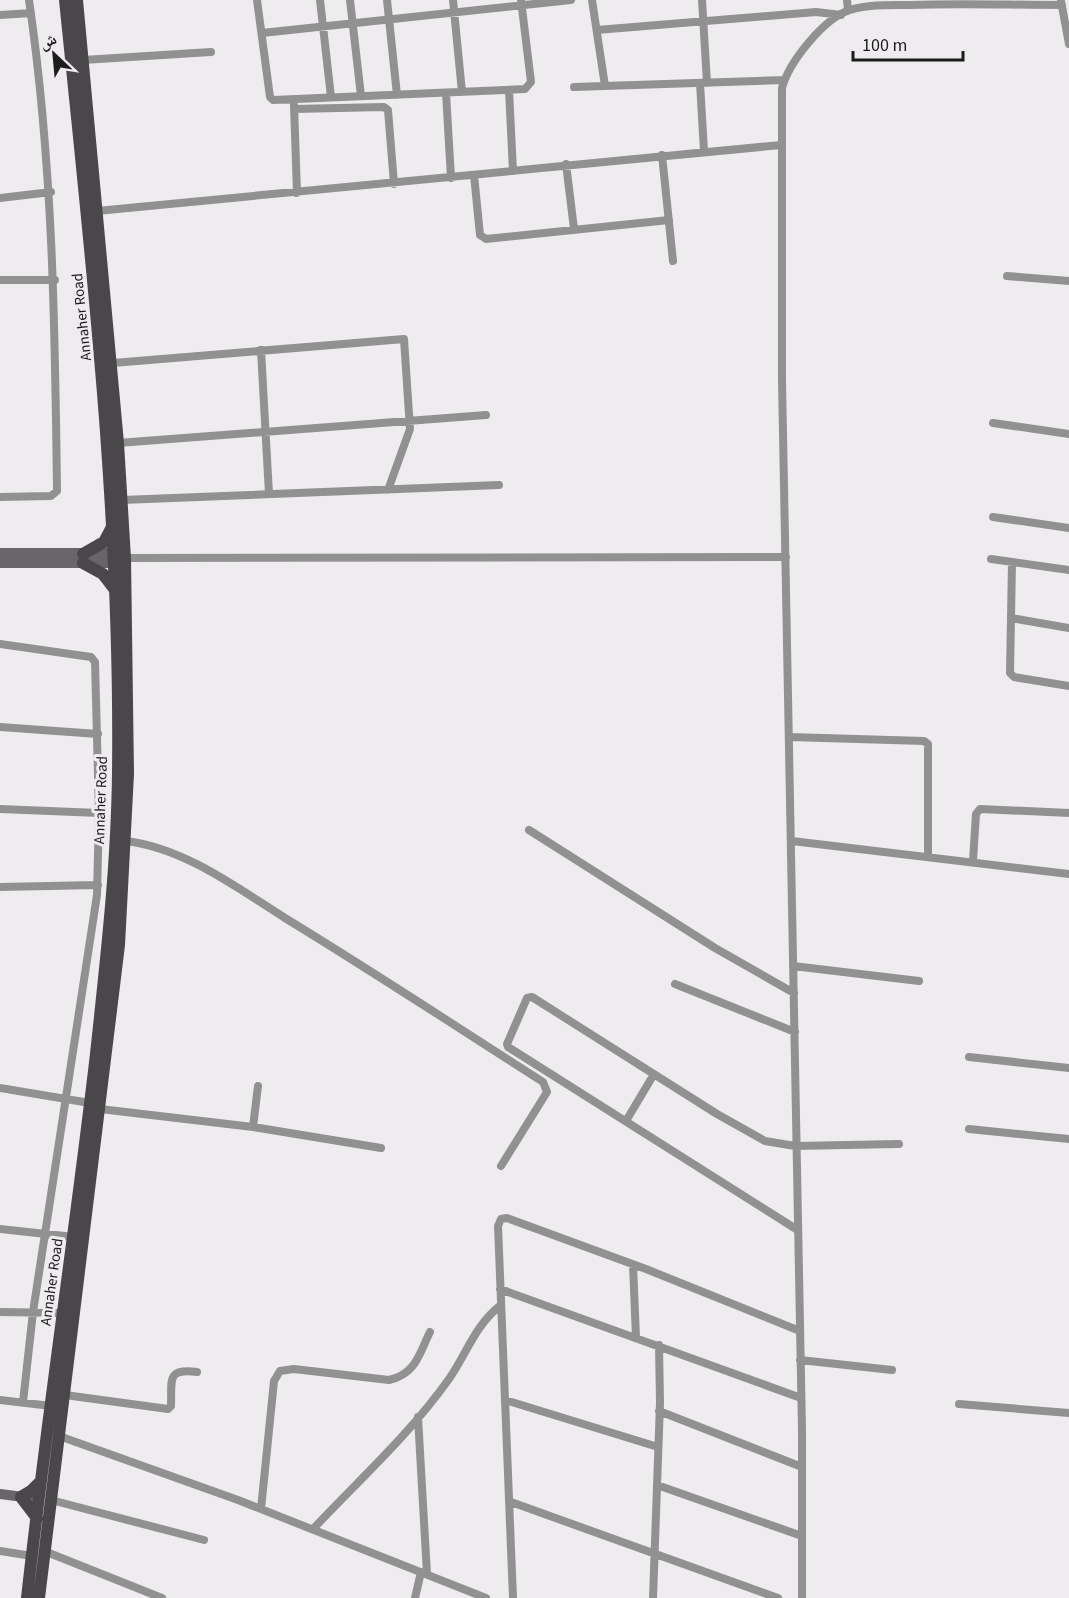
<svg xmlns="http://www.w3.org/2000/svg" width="1069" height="1598" font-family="'Source Sans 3','Noto Naskh Arabic',sans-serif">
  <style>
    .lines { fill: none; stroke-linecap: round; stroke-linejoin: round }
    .street { stroke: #929192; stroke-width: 8 }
    .secondary { stroke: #676567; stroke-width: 10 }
    .primary { stroke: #494749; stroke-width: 12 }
    .labels { text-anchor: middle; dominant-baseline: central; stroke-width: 6; stroke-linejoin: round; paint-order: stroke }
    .street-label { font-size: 15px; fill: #1d1c1d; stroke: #efecef }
  </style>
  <rect width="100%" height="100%" fill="#efecef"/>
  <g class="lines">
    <path class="street" d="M257,0L270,97L273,100L525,89L531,82L521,0
      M320,0L331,97
      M350,0L361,96
      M387,0L397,95
      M453,0L462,92
      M592,0L605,86
      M702,0L707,83
      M847,0L848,10
      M1061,1L1069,44
      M0,15L31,13
      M597,30L816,12L841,15
      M262,33L571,0
      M83,60L211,52
      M700,83L704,151
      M574,87L784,80
      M509,90L513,171
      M446,93L451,178
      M294,105L297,193
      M294,109L384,107L388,110L394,184
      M662,155L673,261
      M566,164L574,229
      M474,175L480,235L486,239L669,220
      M0,198L51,192
      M97,211L781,145
      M1007,276L1069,281
      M0,280H55
      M261,350L269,494
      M113,363L404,339L410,429L388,490
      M993,423L1069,434
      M118,443L486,415
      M0,497L51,496L57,491C55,327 53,164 29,0
      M122,500L499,485
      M993,517L1069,528
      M125,558L786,557
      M991,559L1069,570
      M1012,562L1010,673L1014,677L1069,686
      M1011,618L1069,628
      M0,644L91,657L95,662L99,813L97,895L33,1312L23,1402
      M0,727L98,734
      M790,737L924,741L928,744V856
      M0,809L99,813
      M529,830L715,948L794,993
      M126,841C184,848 236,887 285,918C372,971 457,1027 543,1082L547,1092L501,1166
      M792,841L1069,874
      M973,861L976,814L980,809L1069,813
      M0,887L98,885
      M793,966L919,981
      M675,984L795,1032
      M969,1057L1069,1068
      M0,1088L90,1103
      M100,1109L253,1127L381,1148
      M626,1121L654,1074
      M253,1127L258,1086
      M969,1129L1069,1139
      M0,1229L74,1237
      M796,1229L508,1047L507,1044L527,998L532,997L717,1114L765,1141L795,1146L899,1144
      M633,1265L636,1338
      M500,1289L801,1398
      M0,1312L64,1313
      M800,1360L892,1370
      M65,1395L168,1409L171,1406C172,1380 166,1368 197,1372
      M0,1400L51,1406
      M505,1400L658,1447
      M959,1404L1069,1413
      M659,1411L802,1467
      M418,1417L427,1574
      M59,1436L238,1500L486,1598
      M657,1485L802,1536
      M51,1500L204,1540
      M511,1502L778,1598
      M261,1509L274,1381L280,1371L294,1369L389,1380C416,1374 419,1354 430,1332
      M313,1529C358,1481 410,1434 449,1379C467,1353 475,1325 501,1305
      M0,1551L32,1556
      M44,1551L162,1598
      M415,1598L421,1572
      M513,1598L498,1226L501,1219L507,1218L646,1269L800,1331
      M653,1598L660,1403L659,1345
      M802,1598V1430L782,381V88C789,62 824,18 850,10C869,4 890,5 910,5C960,3 1011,5 1062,5"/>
    <path class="secondary" d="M0,553H115
      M0,563H115
      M0,1494L39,1499"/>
    <path class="primary" d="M83,554L104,542L113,525
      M83,563L103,574L116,591
      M37,1518L21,1497L31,1491L41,1481
      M27,1598C47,1416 75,1235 96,1054C106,960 117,867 118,772C121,513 91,257 65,0
      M39,1598L119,945L128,774L125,558L118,443L77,0"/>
  </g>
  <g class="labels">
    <g class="street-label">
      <text transform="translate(82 317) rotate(-96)">Annaher Road</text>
      <text transform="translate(101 800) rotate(-88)">Annaher Road</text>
      <text transform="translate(52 1282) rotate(-82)">Annaher Road</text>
    </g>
  </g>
  <g transform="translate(54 54) rotate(334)" stroke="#efecef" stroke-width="4.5" paint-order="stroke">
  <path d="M0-4.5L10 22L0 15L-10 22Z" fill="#1d1c1d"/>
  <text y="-9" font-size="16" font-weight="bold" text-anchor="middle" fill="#1d1c1d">ش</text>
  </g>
  <path d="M853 51v9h110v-9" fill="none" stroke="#1d1c1d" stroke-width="3"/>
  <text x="862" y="51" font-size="18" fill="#1d1c1d" stroke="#efecef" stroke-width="4.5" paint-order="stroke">100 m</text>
</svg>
